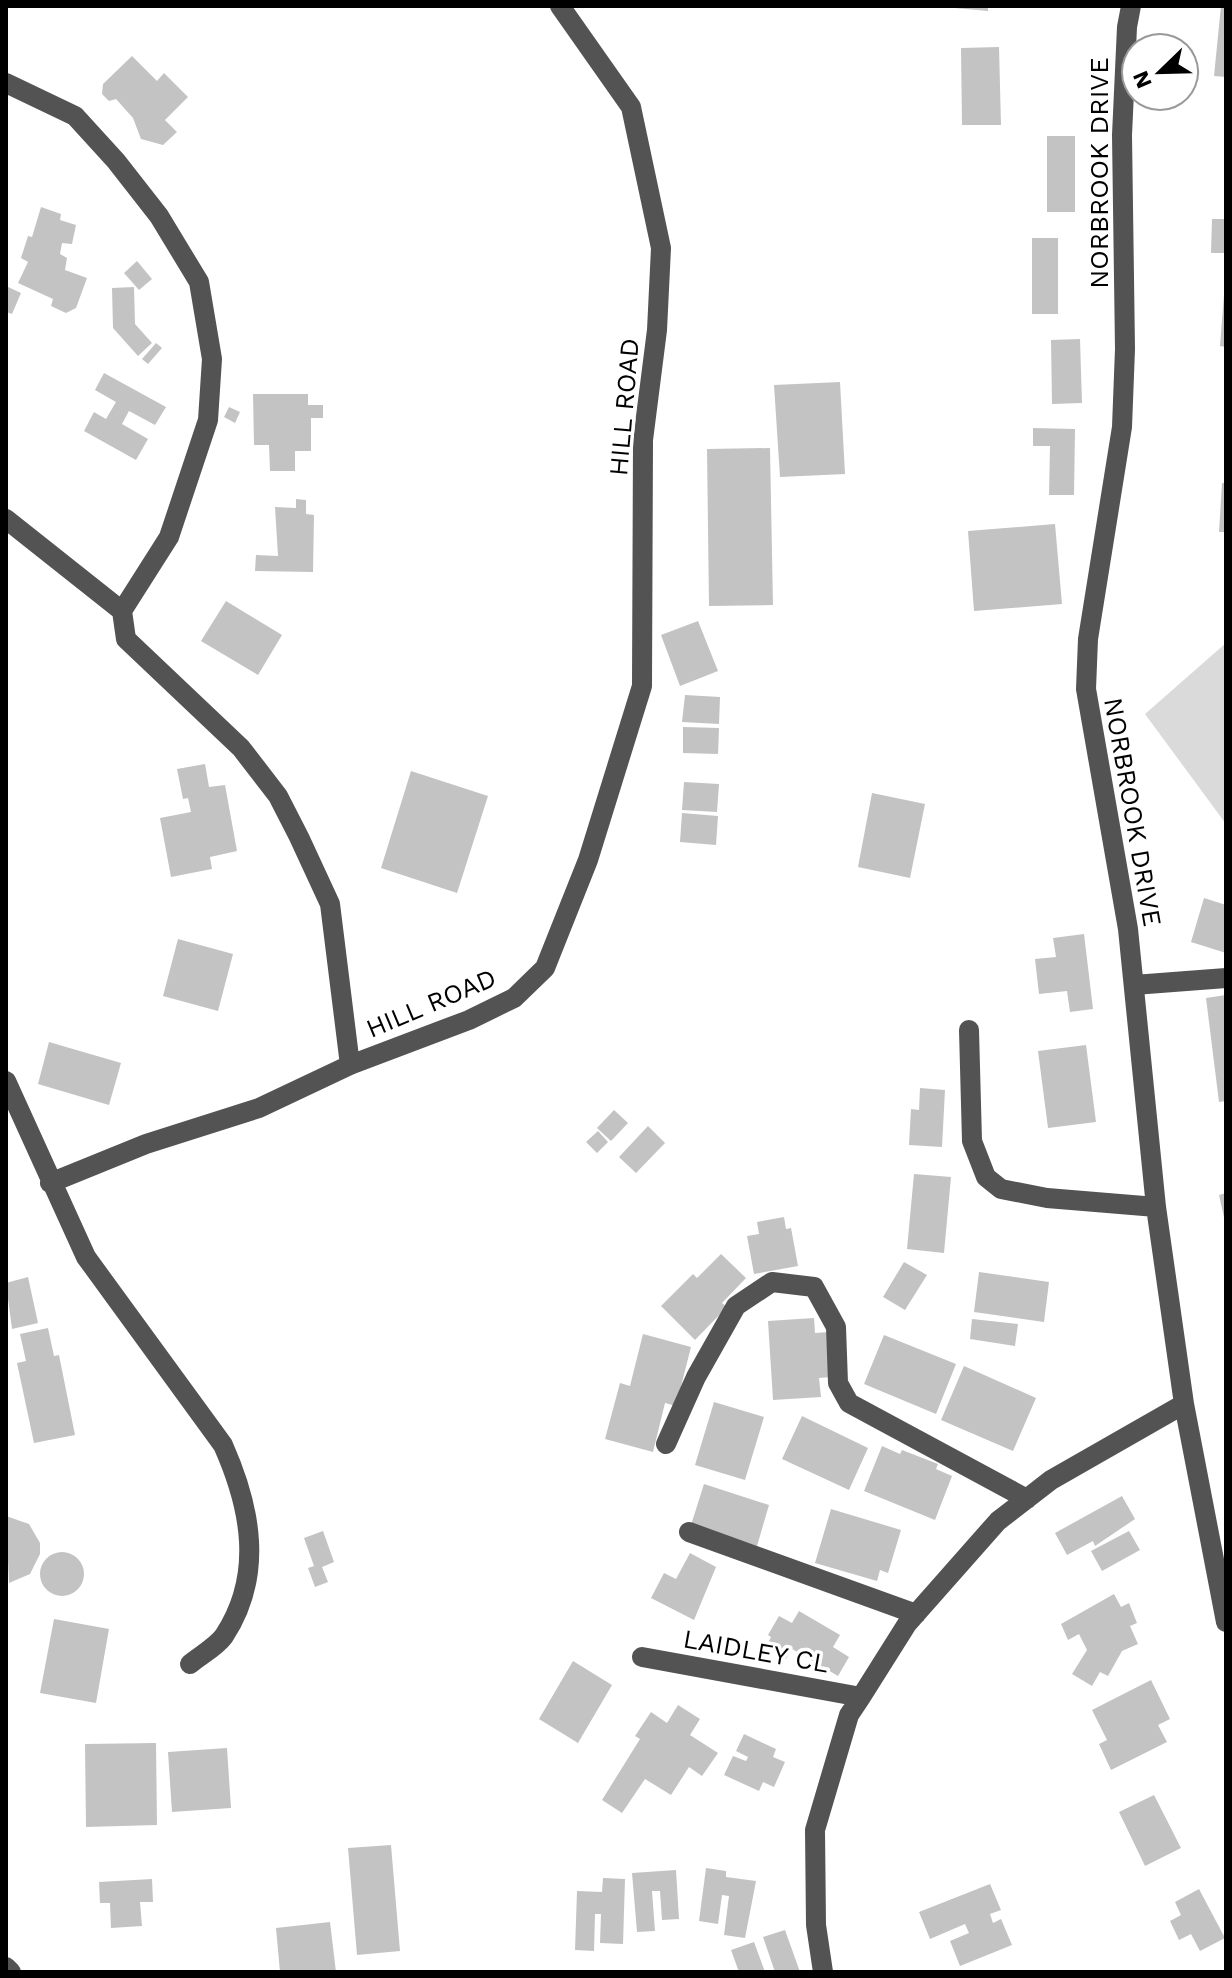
<svg xmlns="http://www.w3.org/2000/svg" width="1232" height="1978" font-family="'Work Sans',sans-serif">
  <style>
    .green { fill: #dadada }
    .building { fill: #c3c3c3 }
    .lines { fill: none; stroke-linecap: round; stroke-linejoin: round }
    .minor { stroke: #535353; stroke-width: 20 }
    .labels { text-anchor: middle; dominant-baseline: central; stroke-width: 7; stroke-linejoin: round; paint-order: stroke }
    .street-label { font-size: 26px; fill: #000; stroke: #fff }
  </style>
  <rect width="100%" height="100%" fill="#fff"/>
  <path class="green" d="M1226,643V824L1145,714Z"/>
  <path class="building" d="M932,6H988V11Z
    M1221,6H1226V77L1214,76Z
    M999,47L1001,125H962L961,48Z
    M132,56L157,81L164,73L188,97L165,120L177,132L163,145L141,139L133,118L116,99L109,101L102,94L103,84Z
    M1047,136H1075V212H1047Z
    M41,207L61,214L60,220L76,225L72,244L62,243L60,254L67,258L65,270L87,278L76,308L66,313L51,306L53,299L18,283L28,262L21,258L28,236L32,237Z
    M1212,219H1226V253H1211Z
    M1032,238H1058V314H1032Z
    M137,261L152,279L139,290L124,273Z
    M6,286L21,293L12,314L6,312Z
    M134,287L135,324L152,343L138,356L113,328L112,288Z
    M1224,295H1226V347L1220,346Z
    M1080,339L1082,403L1052,404L1051,340Z
    M156,343L162,348L148,364L142,359Z
    M104,373L166,407L155,425L129,411L122,424L148,439L136,460L84,431L94,412L106,419L116,402L95,390Z
    M840,382L845,474L780,477L774,385Z
    M253,394H308V405H323V418H311V451H295V471H270L269,445H254Z
    M229,407L240,412L235,423L224,417Z
    M1033,428L1075,429L1074,495H1049L1050,446H1033Z
    M770,448L773,605L709,606L707,449Z
    M1222,483H1226V532H1219Z
    M296,499L306,500V514L314,515L313,572L255,571L256,555L278,556L275,507L296,508Z
    M1055,524L1062,604L974,611L968,531Z
    M226,601L282,635L258,675L201,641Z
    M698,621L718,671L680,686L661,635Z
    M685,695L720,697L719,724L682,722Z
    M683,727L719,728L718,754L683,753Z
    M205,764L209,787L225,785L237,851L210,857L212,869L171,877L160,818L191,812L188,798L183,799L177,769Z
    M411,771L488,796L457,893L381,868Z
    M684,782L719,784L717,812L682,810Z
    M872,793L925,804L910,878L858,867Z
    M682,813L718,816L716,845L680,842Z
    M1204,898L1226,905V953L1191,942Z
    M1084,934L1093,1009L1070,1012L1067,991L1039,994L1035,959L1056,957L1053,938Z
    M178,939L233,954L218,1011L163,996Z
    M1226,995V1101L1219,1102L1206,998Z
    M49,1042L121,1063L109,1105L38,1084Z
    M1086,1045L1096,1122L1048,1128L1038,1051Z
    M920,1088L945,1090L942,1147L909,1145L911,1109L919,1110Z
    M614,1110L628,1123L611,1141L597,1128Z
    M648,1126L665,1143L636,1173L619,1157Z
    M598,1131L608,1142L597,1153L586,1142Z
    M914,1174L951,1177L944,1253L907,1249Z
    M1226,1193V1222H1225L1219,1195Z
    M784,1217L786,1229L791,1228L798,1266L754,1274L747,1236L759,1234L757,1222Z
    M721,1254L746,1278L722,1303L727,1307L695,1340L661,1306L693,1274L697,1278Z
    M904,1262L927,1275L905,1310L883,1297Z
    M979,1272L1049,1282L1044,1322L974,1312Z
    M28,1277L38,1323L12,1329L6,1283Z
    M814,1318L815,1333L829,1332L832,1377L819,1378L821,1397L773,1400L768,1321Z
    M972,1319L1018,1324L1015,1346L970,1339Z
    M48,1328L54,1356L59,1355L75,1435L34,1443L17,1363L26,1361L20,1334Z
    M643,1334L691,1347L676,1406L665,1403L653,1452L605,1439L620,1383L630,1386Z
    M884,1335L956,1364L936,1414L864,1384Z
    M964,1366L1036,1398L1013,1451L941,1420Z
    M714,1402L764,1417L745,1480L695,1465Z
    M802,1416L868,1448L849,1490L782,1459Z
    M882,1446L900,1454L902,1450L938,1464L936,1469L952,1476L935,1520L864,1491Z
    M704,1484L769,1505L757,1546L691,1525Z
    M1122,1496L1135,1519L1095,1546L1093,1541L1067,1555L1055,1533Z
    M831,1509L901,1530L888,1573L880,1570L877,1581L815,1563Z
    M6,1516L29,1524L40,1543V1554L30,1574L9,1583Z
    M323,1531L334,1562L322,1567L328,1582L315,1587L308,1568L314,1566L304,1538Z
    M1129,1531L1140,1550L1102,1571L1091,1551Z
    M40 1574a22 22 0 1 1 44 0a22 22 0 1 1-44 0Z
    M690,1553L716,1567L694,1620L651,1598L664,1573L676,1579Z
    M1114,1594L1121,1607L1129,1603L1137,1623L1130,1626L1138,1644L1122,1651L1108,1676L1100,1672L1092,1686L1072,1674L1087,1650L1079,1634L1068,1640L1061,1624Z
    M799,1611L840,1635L833,1647L849,1657L838,1676L792,1649L786,1659L766,1647L771,1637L768,1635L779,1616L792,1623Z
    M54,1619L109,1629L96,1703L40,1693Z
    M573,1661L612,1685L578,1743L539,1719Z
    M1151,1680L1170,1719L1158,1725L1167,1742L1111,1770L1099,1744L1107,1740L1092,1710Z
    M678,1705L700,1719L690,1735L718,1753L702,1776L689,1767L671,1795L645,1779L622,1813L602,1800L640,1739L635,1736L651,1712L667,1723Z
    M744,1734L776,1749L773,1757L785,1762L774,1787L763,1782L759,1791L724,1775L733,1756L746,1761L748,1757L736,1751Z
    M156,1743L157,1825L86,1827L85,1744Z
    M227,1748L231,1808L172,1812L168,1752Z
    M1154,1795L1181,1848L1145,1866L1119,1812Z
    M391,1845L400,1951L357,1955L348,1848Z
    M706,1868L726,1871V1877L756,1881L745,1938L724,1935L729,1896L722,1895L718,1924L699,1921Z
    M676,1870L679,1919L662,1920L660,1891H652L655,1931L637,1932L632,1873Z
    M603,1878L625,1879L623,1944L600,1943L601,1914H595L594,1951L575,1950L577,1891L602,1892Z
    M152,1879L153,1902H140L142,1926L111,1928L110,1903H100L99,1882Z
    M990,1884L1001,1910L990,1914L993,1923L1001,1919L1012,1945L960,1966L950,1941L969,1933L965,1924L930,1939L919,1912Z
    M1199,1889L1225,1938L1200,1951L1191,1934L1179,1940L1170,1921L1181,1915L1175,1902Z
    M330,1922L336,1972H280L276,1928Z
    M785,1930L800,1972H775L763,1937Z
    M754,1942L765,1972H739L731,1950Z"/>
  <g class="lines">
    <path class="minor" d="M1131,6L1127,27L1122,135L1125,349L1122,427L1088,639L1086,689L1128,929L1156,1207L1184,1404L1226,1622
      M6,83L75,116L116,161L159,216L199,282L212,359L208,420L169,537L122,611L126,639L241,748L278,796L299,837L330,904L350,1065
      M6,519L122,611
      M1134,985L1226,978
      M969,1030L972,1141L986,1177L1001,1189L1047,1198L1156,1207
      M6,1081L86,1257L223,1445C251,1508 264,1575 224,1636C216,1647 201,1655 190,1664
      M50,1183L146,1144L259,1108L350,1065L469,1020L514,998L545,968L588,860L642,686L643,440L657,330L661,248L631,107L560,6
      M666,1444L696,1377L736,1306L772,1282L814,1287L836,1327L838,1383L849,1403L1027,1499
      M689,1532L916,1614
      M642,1657L861,1697
      M6,1967L11,1972
      M823,1972L816,1925L815,1830L849,1715L861,1697L907,1624L998,1521L1051,1480L1184,1404"/>
  </g>
  <g class="labels">
    <g class="street-label">
      <text transform="translate(1099 173) rotate(-90)">NORBROOK DRIVE</text>
      <text transform="translate(624 407) rotate(-85)">HILL ROAD</text>
      <text transform="translate(1133 812) rotate(80)">NORBROOK DRIVE</text>
      <text transform="translate(431 1003) rotate(-23)">HILL ROAD</text>
      <text transform="translate(756 1651) rotate(10)">LAIDLEY CL</text>
    </g>
  </g>
  <rect width="1232" height="1978" fill="none" stroke="#000000" stroke-width="16"/>
  <g transform="translate(1160 72) rotate(247)"><circle r="38" fill="#ffffff" stroke="#999999" stroke-width="2"/>
  <path d="M0-6L14 30L0 20L-14 30Z" fill="#000000"/>
  <text y="-12" font-size="22" font-weight="bold" text-anchor="middle" fill="#000000">N</text>
  </g>
</svg>
